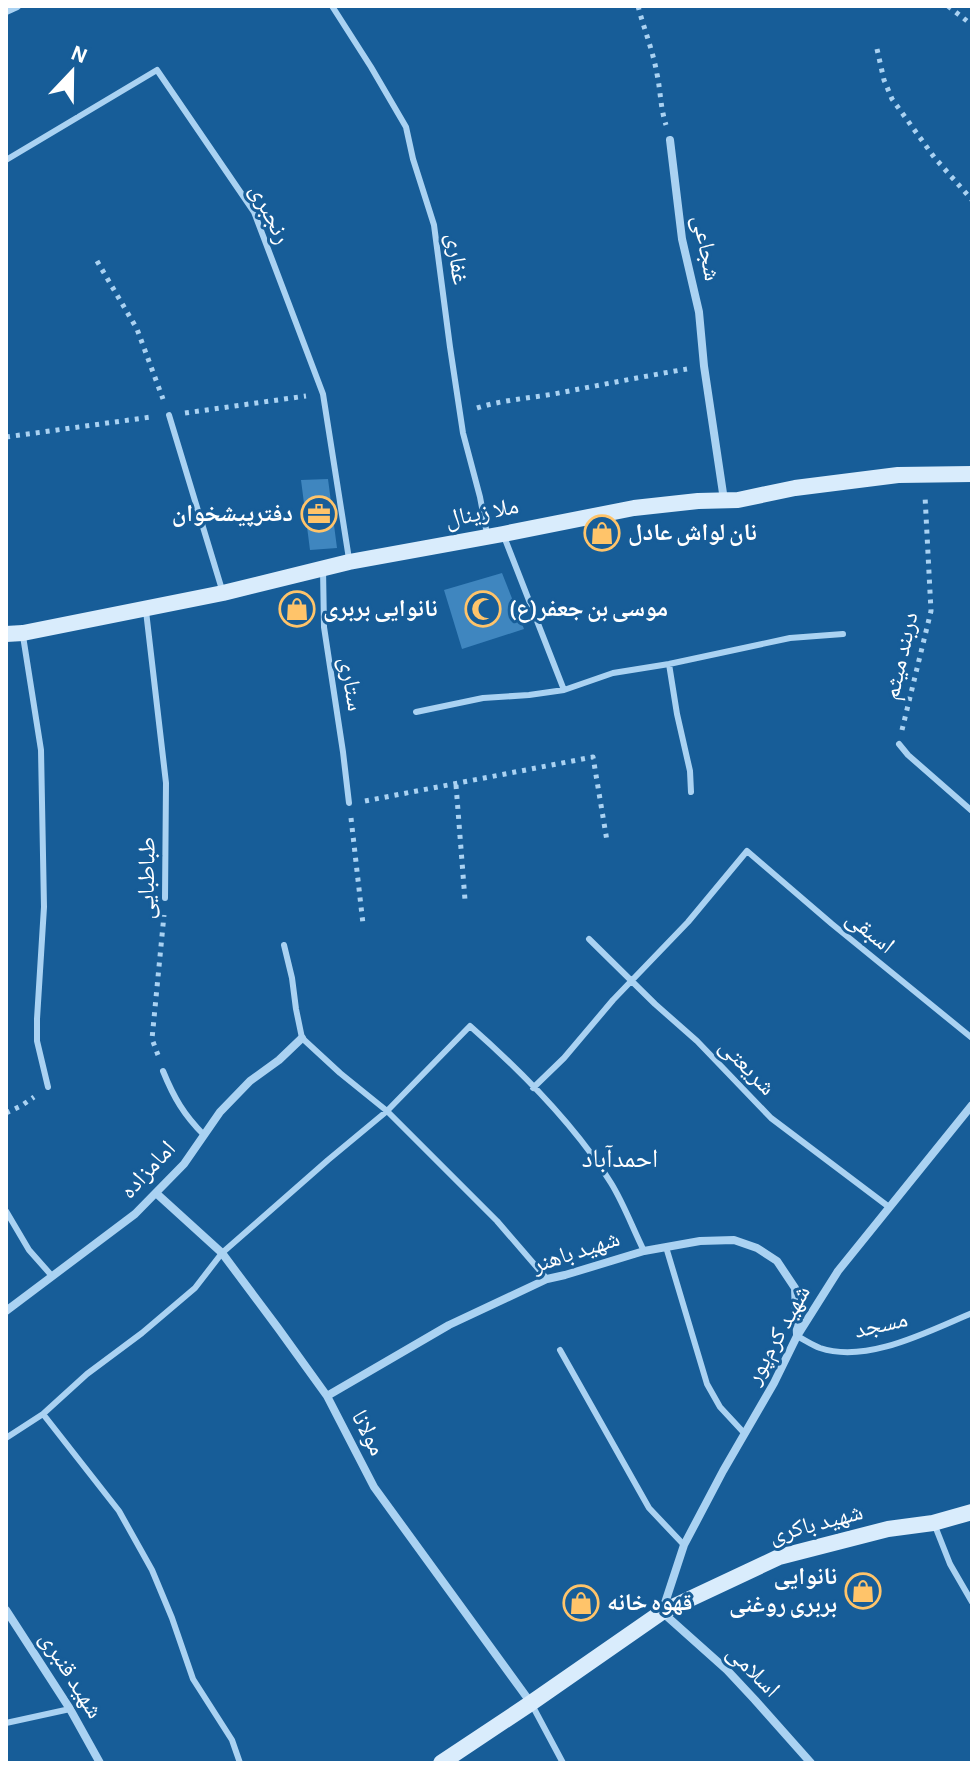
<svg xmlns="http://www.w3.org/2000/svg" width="978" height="1769" font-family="'Alegreya Sans','Noto Naskh Arabic',sans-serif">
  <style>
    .building { fill: #3f86bf }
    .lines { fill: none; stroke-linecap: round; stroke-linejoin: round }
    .path { stroke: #aad2f2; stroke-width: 5; stroke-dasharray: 4 6; stroke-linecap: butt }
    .service { stroke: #aad2f2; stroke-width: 6 }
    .minor { stroke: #aad2f2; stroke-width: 8 }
    .secondary { stroke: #d9ecfc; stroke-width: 16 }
    .labels { text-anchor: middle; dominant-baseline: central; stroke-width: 6; stroke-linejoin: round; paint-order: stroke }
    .street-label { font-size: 24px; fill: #fff; stroke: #175d98 }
    .poi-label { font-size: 24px; font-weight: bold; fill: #fff; stroke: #175d98; text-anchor: start }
    .neighbourhood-label { font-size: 26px; fill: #fff; stroke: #175d98 }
  </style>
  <rect width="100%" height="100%" fill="#175d98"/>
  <path class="building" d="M328,479L337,548L310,550L301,480Z
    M502,573L524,629L462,649L444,590Z"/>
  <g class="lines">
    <path class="path" d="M638,6C644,29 653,51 657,74C661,93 660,106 666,125
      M948,6L972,25
      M877,49L884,80L892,99L934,157L972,200
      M97,261L137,329L163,399
      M477,408C505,399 535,398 564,392C605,384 646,376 687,369
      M185,413L306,396
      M6,437L151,417
      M902,730L931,611L925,496
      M456,785L465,900
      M365,801L593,757L607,841
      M351,818L363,924
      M158,1055L152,1039L164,915
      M6,1113L21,1106L34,1097"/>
    <path class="service" d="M332,6L371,67L406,127L413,159L434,225L450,347L463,433L480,497L487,534
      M6,160L157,70L254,212L323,394L349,559
      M169,415L223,593
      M503,534L564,690
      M323,569L324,627L343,752L349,803
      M146,611L166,783L165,898
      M23,636L41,750L44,907L37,1019V1041L48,1087
      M669,664L677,714L690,771L691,792
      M416,712L483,698L529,695L564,690L613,673L669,664L790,638L843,634
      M899,744L908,755L972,811
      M589,939L655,1004L697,1041L771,1118L889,1207
      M284,945L292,978L296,1009L302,1038L340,1073L387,1111L497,1221L547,1279
      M163,1071C174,1098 184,1115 204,1135
      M533,1088L564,1058L613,1000L688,922L747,851L832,924L972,1038
      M6,1211L29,1250L52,1276
      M666,1247L707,1384L720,1407L745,1434
      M797,1336C805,1340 812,1345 820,1348C867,1364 929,1331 972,1313
      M560,1350L649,1508L684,1545
      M43,1414L119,1511L152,1570L172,1618L193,1679L232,1740L240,1763
      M6,1438L43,1414L87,1374L142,1333L195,1288L222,1253L328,1160L387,1111L470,1026C521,1071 575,1125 611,1183C624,1204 633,1229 644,1251
      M935,1526L950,1564L972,1602
      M531,1703L563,1763
      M6,1723L70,1709"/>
    <path class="minor" d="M6,11L17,6
      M670,140L682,239L699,312L704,366L724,500
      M156,1193L222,1253L278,1328L327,1396L374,1487L531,1703
      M6,1311L135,1214L184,1164L220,1112L250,1081L279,1060L302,1038
      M327,1396L449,1325L547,1279L565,1275L644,1251L700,1241L734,1240L757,1248L777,1261L795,1288L797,1335
      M6,1610L70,1709L100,1763
      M811,1763L755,1700L727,1670L662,1612L684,1545L723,1471L774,1383L797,1336L838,1271L972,1105"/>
    <path class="secondary" d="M6,634L23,633L223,593L349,562L503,534L634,508L698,501L738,500L795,488L898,475L972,474
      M441,1763L531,1703L662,1612L779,1557L888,1529L933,1523L972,1512"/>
  </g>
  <defs>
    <symbol id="office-ring" viewBox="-11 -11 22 22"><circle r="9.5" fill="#175d98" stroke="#ffc46a" stroke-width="1.5"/><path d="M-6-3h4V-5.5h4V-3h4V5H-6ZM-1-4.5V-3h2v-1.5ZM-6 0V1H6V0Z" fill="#ffc46a"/></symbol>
    <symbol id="shop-ring" viewBox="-11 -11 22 22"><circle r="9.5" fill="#175d98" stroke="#ffc46a" stroke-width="1.5"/><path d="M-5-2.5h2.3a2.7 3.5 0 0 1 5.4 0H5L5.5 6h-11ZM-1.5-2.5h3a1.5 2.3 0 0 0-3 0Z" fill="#ffc46a"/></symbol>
    <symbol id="mosque-ring" viewBox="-11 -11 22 22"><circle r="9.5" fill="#175d98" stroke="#ffc46a" stroke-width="1.5"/><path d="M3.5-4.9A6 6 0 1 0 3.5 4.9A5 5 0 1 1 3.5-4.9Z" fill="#ffc46a"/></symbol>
  </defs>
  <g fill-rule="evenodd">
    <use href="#office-ring" x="299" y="494" width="40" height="40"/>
    <use href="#shop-ring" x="582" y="513" width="40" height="40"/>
    <use href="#shop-ring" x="277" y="589" width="40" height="40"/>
    <use href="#mosque-ring" x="463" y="589" width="40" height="40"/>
    <use href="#shop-ring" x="843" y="1571" width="40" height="40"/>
    <use href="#shop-ring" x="561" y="1583" width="40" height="40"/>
  </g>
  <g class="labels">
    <g class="street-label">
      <text transform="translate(270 214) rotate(64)">رنجبری</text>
      <text transform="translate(706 248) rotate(79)">شجاعی</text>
      <text transform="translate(457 259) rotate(83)">غفاری</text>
      <text transform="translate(482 513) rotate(-11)">ملا زینال</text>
      <text transform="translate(901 656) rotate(-77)">دربند میثم</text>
      <text transform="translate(351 684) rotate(81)">ستاری</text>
      <text transform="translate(147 878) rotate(-89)">طباطبایی</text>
      <text transform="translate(870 932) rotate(39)">اسبقی</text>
      <text transform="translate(747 1067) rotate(46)">شریعتی</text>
      <text transform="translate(148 1170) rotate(-47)">امامزاده</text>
      <text transform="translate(576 1252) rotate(-18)">شهید باهنر</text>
      <text transform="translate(881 1325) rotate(-13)">مسجد</text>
      <text transform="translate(778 1335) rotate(-61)">شهید کرم‌پور</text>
      <text transform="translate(368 1433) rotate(63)">مولانا</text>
      <text transform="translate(816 1524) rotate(-15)">شهید باکری</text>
      <text transform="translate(753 1671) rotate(45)">اسلامی</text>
      <text transform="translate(71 1675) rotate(58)">شهید قنبری</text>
    </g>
    <g class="poi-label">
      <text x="293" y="514" text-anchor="end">دفترپیشخوان</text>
      <text x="628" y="533">نان لواش عادل</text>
      <text x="323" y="609">نانوایی بربری</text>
      <text x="509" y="609">موسی بن جعفر(ع)</text>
      <text x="837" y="1577" text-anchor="end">نانوایی<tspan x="837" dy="28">بربری روغنی</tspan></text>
      <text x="607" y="1603">قهوه خانه</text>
    </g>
    <g class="neighbourhood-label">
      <text x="620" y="1159">احمدآباد</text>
    </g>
  </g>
  <rect width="978" height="1769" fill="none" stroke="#ffffff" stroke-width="16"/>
  <g transform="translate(72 72) rotate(22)" stroke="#175d98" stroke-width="6" paint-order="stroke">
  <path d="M0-6L14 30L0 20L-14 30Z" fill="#ffffff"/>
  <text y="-12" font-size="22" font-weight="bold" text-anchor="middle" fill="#ffffff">N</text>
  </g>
</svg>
